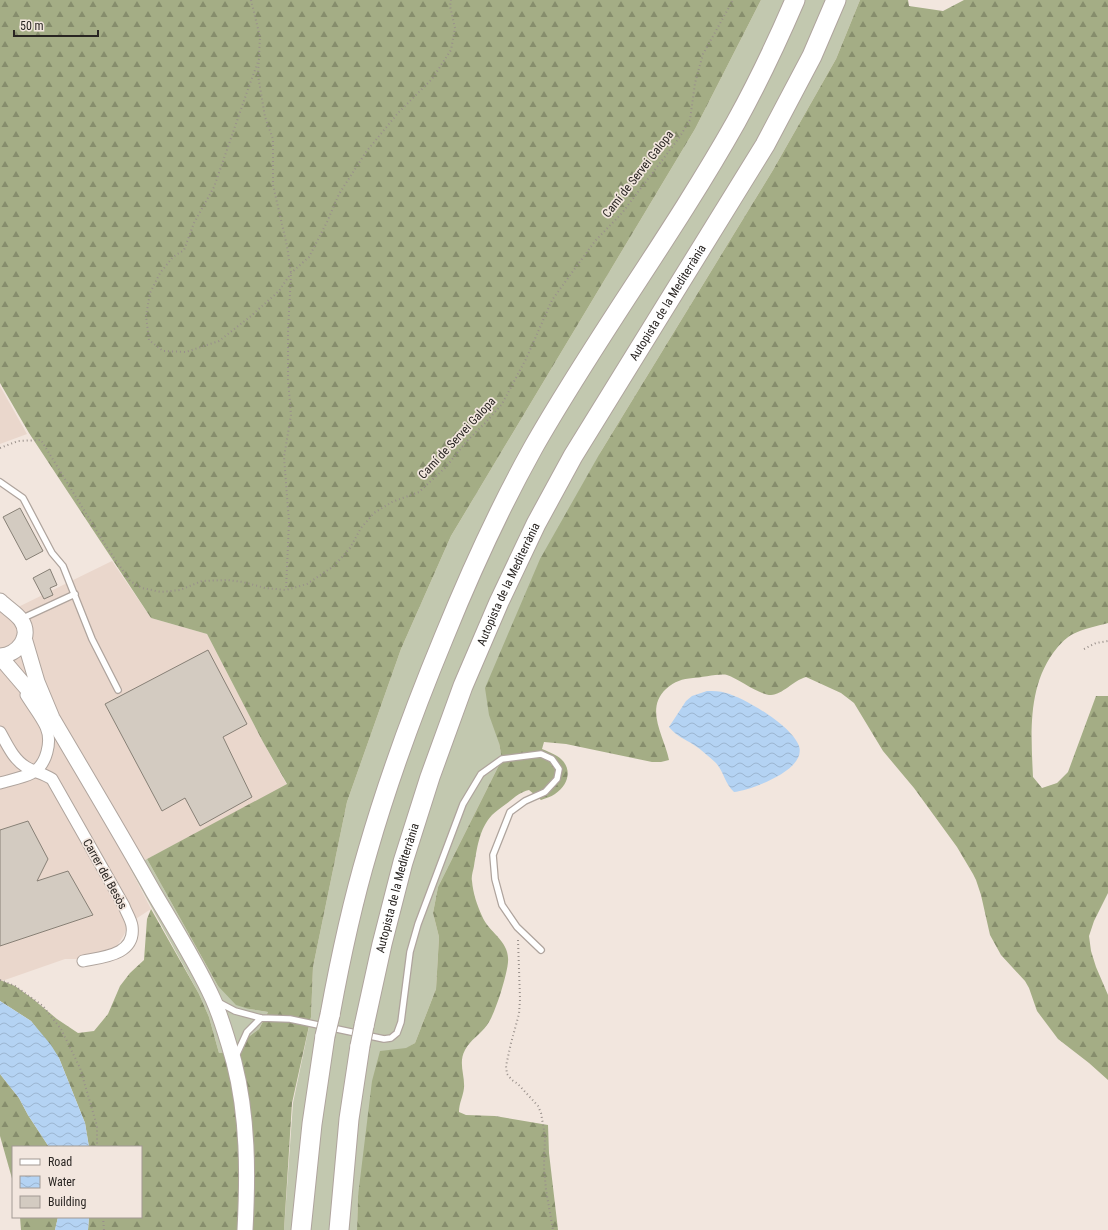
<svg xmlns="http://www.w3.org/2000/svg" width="1108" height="1230" font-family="'Roboto Condensed',sans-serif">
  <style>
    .built { fill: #ead7cc }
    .grass { fill: #c2c8af }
    .forest { fill: url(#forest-firs) }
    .water { fill: url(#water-waves) }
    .building { fill: #d3cbc1; stroke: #878076 }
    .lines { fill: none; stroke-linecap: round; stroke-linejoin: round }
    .lane-casing { stroke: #afa49d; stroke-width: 8 }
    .street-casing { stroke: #afa49d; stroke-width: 13 }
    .secondary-casing { stroke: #afa49d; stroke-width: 17 }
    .highway-casing { stroke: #afa49d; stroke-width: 21 }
    .path { stroke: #99908b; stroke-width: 2; stroke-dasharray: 1 3; stroke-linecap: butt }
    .lane { stroke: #fff; stroke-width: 5.5 }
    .street { stroke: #fff; stroke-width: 11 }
    .secondary { stroke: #fff; stroke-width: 15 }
    .highway { stroke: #fff; stroke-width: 19 }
    .highway-bridge-casing { stroke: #afa49d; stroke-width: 21; stroke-linecap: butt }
    .highway-bridge { stroke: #fff; stroke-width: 19 }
    .labels { text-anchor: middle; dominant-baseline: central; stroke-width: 3.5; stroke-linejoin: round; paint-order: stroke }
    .street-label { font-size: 12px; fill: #292522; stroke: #f2e6de }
  </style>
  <defs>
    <pattern id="forest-firs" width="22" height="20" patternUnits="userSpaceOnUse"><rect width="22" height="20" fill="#a4ad85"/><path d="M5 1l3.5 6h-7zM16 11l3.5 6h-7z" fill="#868d6c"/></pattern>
    <pattern id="water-waves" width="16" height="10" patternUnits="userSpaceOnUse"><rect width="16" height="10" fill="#b4d3f3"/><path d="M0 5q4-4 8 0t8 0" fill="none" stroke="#9bb5d0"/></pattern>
  </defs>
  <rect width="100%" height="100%" fill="#f2e6de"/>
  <path class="built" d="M0,386L27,434L0,444Z
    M112,561L151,618L207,634L263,742L287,785L130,868L151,909L128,924L124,935L117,946L106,956L77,959H65L2,981L0,980V601L10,611Z"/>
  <path class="grass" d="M761,0H860L836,59L773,170L600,453L499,743L502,759L438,887L433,913L439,937L436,989L415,1043L407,1048L358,1196L357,1230H284L293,1103L311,1017L313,967L347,802L401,649L451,536L695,129Z
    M147,859L218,986L249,1009L268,1012L259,1029L247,1038L242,1050L219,1053L209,1017L199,994L130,868Z"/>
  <path class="forest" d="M0,0H761L695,129L451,536L401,649L347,802L313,967L311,1017L292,1103L284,1230H88L89,1217H141V1147H89L85,1123L59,1058L31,1021L0,1001V980L15,986L33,999L57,1019L78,1033L94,1031L108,1014L120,986L130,973L144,960L147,919L151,909L199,994L209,1017L219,1053L242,1050L247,1038L259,1029L268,1012L249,1009L236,1005L218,986L147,859L287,784L263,742L207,634L151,618L29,433L0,383Z
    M860,0H908L909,6L943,11L964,0H1108V623C1097,626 1083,629 1073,634C1067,637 1061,643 1057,648C1027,684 1031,734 1033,777L1042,788L1057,783L1068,772L1096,696H1108V893L1094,921L1089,936L1091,951L1096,967L1108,995V1080L1089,1063L1058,1039L1037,1011L1029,988L1025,981L1001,955L990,935L981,895L976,880L973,874L957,847L914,788L883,751L854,703L841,693L806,677C794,680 782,695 771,695C759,695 739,679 727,675C720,673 701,678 693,678C682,679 675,681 666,689C644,709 665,738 669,760L661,762H652L566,744L544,742L542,749C547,751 552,753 557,756C573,766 570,784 555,794C551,797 545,798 541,800L529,790C520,792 514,798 506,804C501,808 496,811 492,815C479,829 477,849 474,866C473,871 471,877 472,881C473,893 477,905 482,916C489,933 510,941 508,962C507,975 495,1015 487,1025C481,1034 470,1040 465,1050C458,1063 465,1075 464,1088C463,1097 459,1103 459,1112L466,1115L495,1116L548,1125L549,1153L558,1230H357L358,1196L372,1081L380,1051L406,1048L415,1043L436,989L439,937L433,913L438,887L502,759L499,743L489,715L485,688L540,559L600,453L773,170L836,59Z
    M0,1074L19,1098L28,1115L49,1147H13V1182L0,1136Z
    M20,1217H58L55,1230H21Z"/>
  <path class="water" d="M707,691C713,691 720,691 726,693C745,698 792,726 799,746C807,770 751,790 734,792C725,784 724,772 716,763C709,757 702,750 694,745C685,739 676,736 669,727L686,701L692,696Z
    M0,1001L31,1021L51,1045L59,1058L85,1123L89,1147H49L28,1115L19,1098L0,1074Z
    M58,1217H89L88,1230H55Z"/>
  <path class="building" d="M20,508L43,551L26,560L3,517Z
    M50,569L57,585L50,588L53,595L44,599L33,578Z
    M208,650L247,724L223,737L252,797L200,826L185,798L162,811L105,704Z
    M28,821L48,859L37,881L68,871L93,915L0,946V830Z"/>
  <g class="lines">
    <defs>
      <path id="lane" d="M0,482L23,498L52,553L63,566L92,639L118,690
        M21,619L75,594
        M218,1002L235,1011L261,1018L290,1019L384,1039L391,1038L397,1033L401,1022L410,952L418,924L463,804L481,774L502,759L541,754L552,759L559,769L557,779L545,792L525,801L510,812L493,855L495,879L502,905L517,927L541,950
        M236,1056L247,1032L261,1018"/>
      <path id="street" d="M0,732C7,744 13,759 26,767C34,772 43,773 52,779L124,906C126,912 131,919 132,926C136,955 103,957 83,961
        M0,783C10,780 22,778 32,773C47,765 52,741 46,727C41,716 32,705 26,695"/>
      <path id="secondary" d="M0,601C7,608 16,613 21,620C33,637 17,655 0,656
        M24,638L37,682L52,718C86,776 121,834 154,893C174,927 196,962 213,999C222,1019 228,1041 234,1062C248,1117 248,1173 245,1230
        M0,658L7,665L43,707"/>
      <g id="highway">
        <path d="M330,1015C340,960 352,904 368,850C389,777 415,707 444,637C470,573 499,509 533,448C596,337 673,234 736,122C758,82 777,42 795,0"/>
        <path id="s1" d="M364,1026L382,944L403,862L430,777L463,686L499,602L536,524L573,456L765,145L812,56L836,0"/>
        <path d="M301,1230L312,1124L325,1036"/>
        <path d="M339,1230L349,1119L360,1046"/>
      </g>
    </defs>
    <use href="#lane" class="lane-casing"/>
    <use href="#street" class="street-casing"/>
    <use href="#secondary" class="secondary-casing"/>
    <use href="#highway" class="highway-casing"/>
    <path class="path" d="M251,0L260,37L258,75L265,117L273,139V185L287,246L291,273L288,332V379L291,415L284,457L289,522L286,590
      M259,59L247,92L221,167L214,187L194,223L184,250L173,257L160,273L150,293L146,316L149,340L163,351L186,352L219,341L251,316L279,291L291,273L309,257L327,222L339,194L366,152L398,113L432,79L451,50L455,28L450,6L451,0
      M0,448L18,441L41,440L106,546L130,581L142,588L161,592L180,590L202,581L227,580L243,582L265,588L286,590L307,584L334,566L350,548L361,528L374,513L392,502L419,492L446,467L466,442L486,422L502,404L526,359L552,300L595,241L622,213L679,138L690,120L695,83L703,54L733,0
      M1084,649L1096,643L1108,641
      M518,940L520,999L519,1014L511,1043L506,1066L507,1074L512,1080L518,1084L538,1106L541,1113L545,1136L544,1167L546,1190L553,1230
      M0,980L15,986L43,1006L61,1029L80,1068L97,1126V1147
      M103,1217L104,1230"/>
    <use href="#lane" class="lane"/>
    <use href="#street" class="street"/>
    <use href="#secondary" class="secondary"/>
    <use href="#highway" class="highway"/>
    <defs>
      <path id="highway-bridge" d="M325,1036L330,1015
        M360,1046L364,1026"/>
    </defs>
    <use href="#highway-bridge" class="highway-bridge-casing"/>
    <use href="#highway-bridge" class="highway-bridge"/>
  </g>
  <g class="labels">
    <g class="street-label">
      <text transform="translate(638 174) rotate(-52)">Camí de Servei Galopa</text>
      <text stroke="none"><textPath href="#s1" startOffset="790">Autopista de la Mediterrània</textPath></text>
      <text transform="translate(457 438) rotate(-47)">Camí de Servei Galopa</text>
      <text stroke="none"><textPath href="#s1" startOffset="466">Autopista de la Mediterrània</textPath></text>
      <text transform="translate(105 874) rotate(61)">Carrer del Besòs</text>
      <text stroke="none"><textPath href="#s1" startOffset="142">Autopista de la Mediterrània</textPath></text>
    </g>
  </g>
  <rect x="12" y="1146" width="130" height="72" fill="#f2e6de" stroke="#a29993"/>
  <rect x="20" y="1159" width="20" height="6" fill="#ffffff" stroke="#a29993"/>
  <text x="48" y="1166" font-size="12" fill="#292522">Road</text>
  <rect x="20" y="1176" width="20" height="12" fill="url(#water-waves)" stroke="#a29993"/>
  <text x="48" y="1186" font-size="12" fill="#292522">Water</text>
  <rect x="20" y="1196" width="20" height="12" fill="#d3cbc1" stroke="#a29993"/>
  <text x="48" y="1206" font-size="12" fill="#292522">Building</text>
  <path d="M14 30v6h84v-6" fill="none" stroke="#292522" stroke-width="2"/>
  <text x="20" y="30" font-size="12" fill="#292522" stroke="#f2e6de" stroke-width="3" paint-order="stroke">50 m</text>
</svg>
